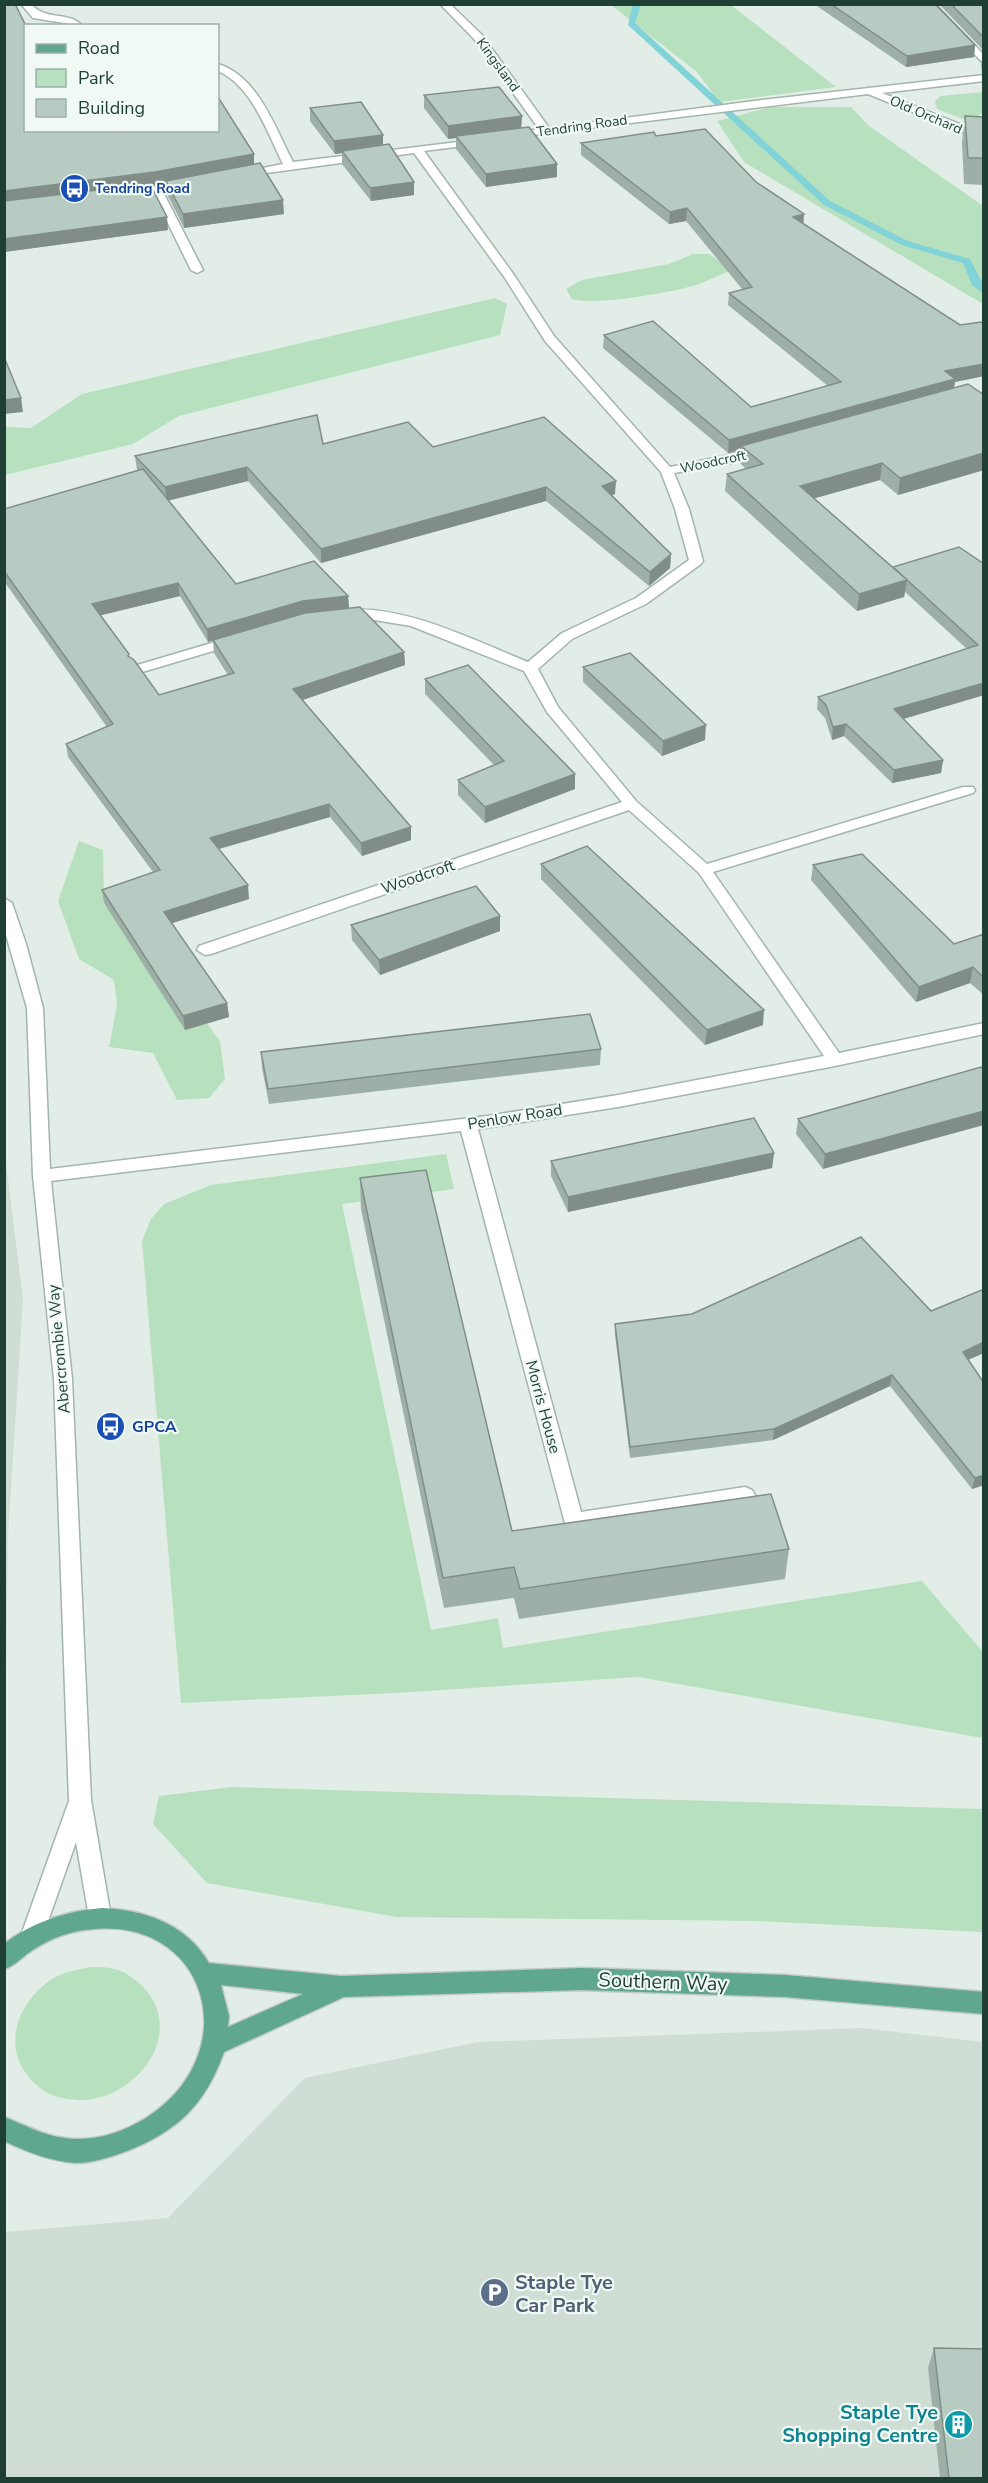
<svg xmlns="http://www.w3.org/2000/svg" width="988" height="2483" font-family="'Nunito Sans',sans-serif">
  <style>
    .built { fill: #cfddd5 }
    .green { fill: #b7e1be }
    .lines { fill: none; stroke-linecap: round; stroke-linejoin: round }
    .stream { fill: #82d3d8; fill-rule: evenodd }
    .minor-casing { stroke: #a3b5ad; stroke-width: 3 }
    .major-casing { stroke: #c0c9c6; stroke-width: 3 }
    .minor { fill: #fff; fill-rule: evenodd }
    .major { fill: #60a78f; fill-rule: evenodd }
    .wall { fill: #9eafa7; fill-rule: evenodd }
    .shaded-wall { fill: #818e88 }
    .building { fill: #b8cbc2; stroke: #818e88; stroke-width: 1.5 }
    .labels { text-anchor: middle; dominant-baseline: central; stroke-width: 4.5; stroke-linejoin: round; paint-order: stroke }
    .far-street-label { font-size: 14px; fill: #1f3f34; stroke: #f1f9f5 }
    .far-transit-label { font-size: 14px; font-weight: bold; fill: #164399; stroke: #f1f9f5; text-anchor: start }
    .street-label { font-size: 16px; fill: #1f3f34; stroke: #f1f9f5 }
    .transit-label { font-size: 16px; font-weight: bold; fill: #164399; stroke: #f1f9f5; text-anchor: start }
    .near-street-label { font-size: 20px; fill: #1f3f34; stroke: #f1f9f5 }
    .near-service-label { font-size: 20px; font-weight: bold; fill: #4e5e75; stroke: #f1f9f5; text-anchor: start }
    .near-culture-label { font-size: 20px; font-weight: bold; fill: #0d838f; stroke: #f1f9f5; text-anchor: end }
  </style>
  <rect width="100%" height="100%" fill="#e1ede6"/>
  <path class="built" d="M5,1155L23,1300L8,1535L5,1734Z
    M862,2028L983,2042V2478H5V2232L168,2218L305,2078L478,2042Z"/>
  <path class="green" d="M611,5H731L836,87L719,102L697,72Z
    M983,92V112L971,122L937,109L935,101L941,96Z
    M771,107H851L869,126L983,206V304L744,162L717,121Z
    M693,254H709L732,270C719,275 706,282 693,286C666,293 596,306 572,299L566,289L582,280L669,264Z
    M495,298L507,304L500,335L179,416L133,444L5,475V427L31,428L82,394Z
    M79,841L103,850L104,904L196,1009L220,1041L225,1079L209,1098L177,1100L153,1053L109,1047L117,1005L114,980L79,959L58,901Z
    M446,1154L454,1189L342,1204L431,1630L498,1618L503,1648L922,1581L983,1652V1738L638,1677L396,1693L181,1703L142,1241L151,1219L164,1204L211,1185Z
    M232,1787L983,1809V1932L757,1921L397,1917L207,1883L153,1824L159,1796Z
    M91,1967C99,1967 107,1967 114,1969C124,1971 134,1978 141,1985C188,2030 139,2098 83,2100C70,2100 55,2098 44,2091C3,2062 8,2015 45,1984C58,1973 75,1970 91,1967Z"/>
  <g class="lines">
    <path class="stream" d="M633,4H641L635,23L830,201L908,241L970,259L984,286V294L972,285L963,263L902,245L824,205L628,25Z"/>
    <defs>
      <path id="minor" d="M21,4H31C47,22 67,10 83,26L33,18Z
        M440,4H450L482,35L549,128L754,101L984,75V81L882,93L984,134V141L868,94L508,138V134L539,129L474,39Z
        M925,4H935L984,55V64Z
        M218,64C258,76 275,128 293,162L483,139L484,141L479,144L424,151L514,275L554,336L670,467L725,456L762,446L766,447L768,450L766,453L727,464L674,473L689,509L703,561L701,564L646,604L572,639L538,669L558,707L636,801L707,864L963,787H973L975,790L973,793L713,872L839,1053L984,1023V1034L835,1066L618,1107L478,1129L581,1512L745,1487L752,1490L755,1495L752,1500L745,1503L573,1529L566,1527L461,1131L51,1181L72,1379L91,1800L111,1917L108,1924L100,1927L92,1924L89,1917L76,1842L42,1938L39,1945L31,1948L23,1945L20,1938L69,1801L54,1379L33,1176L27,1008L4,928V898L12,903L26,944L43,1008L50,1169L487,1116L618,1095L824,1056L699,873L629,810L211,954L205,955L197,950L199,946L622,802L547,712L524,671L411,626L368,619H344L337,615L339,612C393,599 478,642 528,662L562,633L636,598L689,560L675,509L661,472L545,341L505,278L414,153L238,177V173L283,164C267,132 252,86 218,71Z
        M191,181L195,182V186L163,192L203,270L197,273L191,270L153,193L129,197L124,194L129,191Z
        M235,636L242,640L240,643L139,673L132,669L134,666Z"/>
      <path id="major" d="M102,1908C145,1910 186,1924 209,1963L341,1976L582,1968L785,1975L984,1992V2014L785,1997L582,1990L344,1997L224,2052C205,2105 177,2132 124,2152C108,2158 92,2163 75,2163C50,2161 27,2152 4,2141V2117C25,2125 42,2135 64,2138C93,2142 122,2133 146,2118C249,2052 207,1912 85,1930C63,1933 45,1941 27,1954C19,1960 14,1966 4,1969V1944C32,1922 67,1911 102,1908ZM221,1985L303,1994L228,2027L229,2016Z"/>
    </defs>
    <use href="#minor" class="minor-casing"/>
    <use href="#major" class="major-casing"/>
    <use href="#minor" class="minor"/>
    <use href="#major" class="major"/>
  </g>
  <path class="wall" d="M4,4L26,130L254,154V164L284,214L184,228L167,194L166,183L151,185L168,230L4,252Z
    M814,4H935L975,45L974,57L906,67Z
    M939,4H984V51Z
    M983,53H984V74L982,73L981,65Z
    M424,95L522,116L521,128L557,164V177L486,187L456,149V138L448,139L424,108Z
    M310,108L383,145L414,195L371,201L342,164V153L335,154L310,121Z
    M965,116L984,117V185L964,184L962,143Z
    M656,136L756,182L804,214L803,223L960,325L984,324V376L955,382L954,388L984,395V470L898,495L880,480L814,498L893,568L981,562L984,695L903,719L943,760L941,773L892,783L844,736L832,740L825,718L817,709L818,697L967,649L905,592L904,597L857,611L725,491L727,474L746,469L740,463L741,450L728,453L603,348L604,335L751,407L828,386L728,305L729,293L743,290L686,221L669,224L581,155V143Z
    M323,444L433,447L615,494L612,495L671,554L670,568L649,586L546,501L321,563L248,481L168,500L236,584L348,596L349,608L404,652L405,665L302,700L411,827V840L362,856L330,817L219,849L249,899L172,923L227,1003L229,1017L185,1030L104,903L102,890L153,872L68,757L66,744L107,727L4,581V509L137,470L135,456ZM180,596L208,642L213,640L214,653L228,675L159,695L129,657V654L101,615Z
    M583,667L705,740L662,756L583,682Z
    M425,679L575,774V789L485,823L458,795V780L494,765L425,694Z
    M541,864L763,1025L705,1045L541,879Z
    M813,865L954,944L984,934V995L970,983L916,1002L811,880Z
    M351,925L500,931L380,975L352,940Z
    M601,1049L600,1065L269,1104L262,1068L261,1052Z
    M984,1070L823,1169L796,1134L798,1119Z
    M774,1153L772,1168L568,1212L551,1176V1161Z
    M360,1178L512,1531L789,1549L785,1579L519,1619L514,1598L444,1608L361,1209Z
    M984,1289V1353L968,1359L984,1485L972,1489L890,1386L773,1440L630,1458L615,1335V1324L931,1311Z
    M934,2348L984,2478H940L928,2368Z"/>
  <path class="shaded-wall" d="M975,45L974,57L906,67L907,56Z
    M522,116L521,129L456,136V138L448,139V126Z
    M383,135V148L342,151V153L335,154L334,141Z
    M254,154V167L166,181V183L157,185L4,204V191Z
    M557,164V177L486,187V174Z
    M414,182V195L371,201L370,188Z
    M283,200L284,214L184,228L183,214Z
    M687,208L686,221L669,224L670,212Z
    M804,214L803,227L793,217Z
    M167,217L168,230L4,252V239Z
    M984,364V376L955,382L953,391L741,446V450L728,453L729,440L945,371Z
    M21,398L23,412L4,414V400Z
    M984,453V470L898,495L900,478Z
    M882,463L880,480L798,503L800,486Z
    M247,467L248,481L167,501L165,487Z
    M616,481L615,494L602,499V486Z
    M546,487V501L321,563V549Z
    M671,554L670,568L649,586L650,572Z
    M907,580L904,597L857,611L859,594Z
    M178,583L180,596L94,617L92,604Z
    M348,596L349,609L303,614L208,642L207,629L303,601Z
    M404,652L405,665L294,703L293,689Z
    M984,683V695L893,722L894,709Z
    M846,724L844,736L832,740L833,727Z
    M706,725L705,740L662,756L663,741Z
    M943,760L941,773L892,783L894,770Z
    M575,774V789L485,823V807Z
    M329,804L330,817L211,851L210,838Z
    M411,827V840L362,856L361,843Z
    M248,885L249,899L166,925L164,912Z
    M500,916V931L380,975L379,960Z
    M973,967L970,983L916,1002L919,987Z
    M227,1003L229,1017L185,1030L183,1016Z
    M764,1010L763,1025L705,1045L707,1030Z
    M984,1111V1125L823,1169L825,1154Z
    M774,1153L772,1168L568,1212V1197Z
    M984,1342V1353L961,1363L963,1352Z
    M892,1375L890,1386L773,1440L774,1429Z
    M984,1475V1485L972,1489L975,1478Z"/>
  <path class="building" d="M4,4H15L26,26V130H218V97L254,154L155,172L4,191Z
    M831,4H935L975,45L907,56Z
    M951,4H984V38Z
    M499,87L522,116L448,126L424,95Z
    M361,102L383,135L334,141L310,108Z
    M965,116L984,117V158H968Z
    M529,127L557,164L486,174L456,136Z
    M705,129L756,182L804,214L793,217L960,325L981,322L984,324V364L945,371L955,379L729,440L604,335L653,321L751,407L841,382L729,293L752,287L687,208L670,212L581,143L654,132L656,136Z
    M389,144L414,182L370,188L342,151Z
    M260,163L283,200L183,214L166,181Z
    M150,184L167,217L4,239V201Z
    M4,357L21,398L4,400Z
    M968,384L984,395V453L900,478L882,463L800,486L907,580L859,594L727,474L763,464L741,446Z
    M317,415L323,444L408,422L433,447L544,417L616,481L602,486L671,554L650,572L546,487L321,549L247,467L165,487L135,456Z
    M143,469L236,584L314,561L348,596L303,601L207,629L178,583L92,604L129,654L128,656L134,660L159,695L234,673L213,640L305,613L360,607L404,652L293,689L411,827L361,843L329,804L210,838L248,885L164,912L227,1003L183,1016L102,890L160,870L66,744L113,724L4,571V509Z
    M959,547L984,564V683L894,709L943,760L894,770L846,724L833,727L826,705L818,697L978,645L893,567Z
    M630,653L706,725L663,741L583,667Z
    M468,665L575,774L485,807L458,780L504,761L425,679Z
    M587,846L764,1010L707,1030L541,864Z
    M862,854L954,944L984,934V978L973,967L919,987L813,865Z
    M476,886L500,916L379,960L351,925Z
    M590,1014L601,1049L268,1089L261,1052Z
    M981,1067L984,1070V1111L825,1154L798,1119Z
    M754,1118L774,1153L568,1197L551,1161Z
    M426,1170L512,1531L771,1494L789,1549L520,1589L514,1567L443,1578L360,1178Z
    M861,1237L931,1311L984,1289V1342L963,1352L984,1383V1475L975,1478L892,1375L774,1429L630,1447L615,1324L692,1314Z
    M934,2348L984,2349V2478H949Z"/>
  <defs>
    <symbol id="bus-disc" viewBox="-11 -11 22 22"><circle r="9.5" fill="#1a4fb4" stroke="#f1f9f5"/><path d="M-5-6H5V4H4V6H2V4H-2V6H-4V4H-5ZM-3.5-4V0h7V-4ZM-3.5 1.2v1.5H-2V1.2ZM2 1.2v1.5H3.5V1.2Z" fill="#fff"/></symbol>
    <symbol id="parking-disc" viewBox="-11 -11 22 22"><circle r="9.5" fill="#5c6f8a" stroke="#f1f9f5"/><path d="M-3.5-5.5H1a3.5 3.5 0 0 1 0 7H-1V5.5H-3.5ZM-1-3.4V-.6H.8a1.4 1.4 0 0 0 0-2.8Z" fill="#fff"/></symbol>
    <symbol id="building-disc" viewBox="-11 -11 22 22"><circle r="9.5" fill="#0f9aa8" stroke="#f1f9f5"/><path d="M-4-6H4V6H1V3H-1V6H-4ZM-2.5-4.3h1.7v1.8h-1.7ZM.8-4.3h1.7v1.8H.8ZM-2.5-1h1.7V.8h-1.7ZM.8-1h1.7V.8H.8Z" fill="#fff"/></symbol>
  </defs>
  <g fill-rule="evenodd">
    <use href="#bus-disc" x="58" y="172" width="33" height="33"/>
    <use href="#bus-disc" x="94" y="1410" width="33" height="33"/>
    <use href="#parking-disc" x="478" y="2276" width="33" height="33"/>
    <use href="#building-disc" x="942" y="2408" width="33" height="33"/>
  </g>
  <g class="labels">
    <g class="far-street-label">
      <text transform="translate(498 65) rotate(54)">Kingsland</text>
      <text transform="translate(926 115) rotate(23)">Old Orchard</text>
      <text transform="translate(582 126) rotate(-8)">Tendring Road</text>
      <text transform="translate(713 462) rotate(-12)">Woodcroft</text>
    </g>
    <g class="far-transit-label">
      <text x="95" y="188">Tendring Road</text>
    </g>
    <g class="street-label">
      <text transform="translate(418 877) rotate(-19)">Woodcroft</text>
      <text transform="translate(515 1117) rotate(-9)">Penlow Road</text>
      <text transform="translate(59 1349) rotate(-95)">Abercrombie Way</text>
      <text transform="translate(543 1407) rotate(75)">Morris House</text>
    </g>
    <g class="transit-label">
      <text x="132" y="1427">GPCA</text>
    </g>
    <g class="near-street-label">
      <text transform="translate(663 1982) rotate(2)">Southern Way</text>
    </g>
    <g class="near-service-label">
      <text x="515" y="2282">Staple Tye<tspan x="515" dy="23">Car Park</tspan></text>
    </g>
    <g class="near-culture-label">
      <text x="938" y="2412">Staple Tye<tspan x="938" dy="23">Shopping Centre</tspan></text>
    </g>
  </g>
  <rect width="988" height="2483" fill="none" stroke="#1f3f34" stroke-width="12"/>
  <rect x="24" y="24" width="195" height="108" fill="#f1f9f5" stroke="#9dafa8" stroke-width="1.5"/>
  <rect x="36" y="44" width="30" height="9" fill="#60a78f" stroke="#9dafa8" stroke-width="1.5"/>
  <text x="78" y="54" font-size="18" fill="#1f3f34">Road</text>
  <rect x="36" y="69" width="30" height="18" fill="#b7e1be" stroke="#9dafa8" stroke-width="1.5"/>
  <text x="78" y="84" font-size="18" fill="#1f3f34">Park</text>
  <rect x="36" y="99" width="30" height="18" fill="#b8cbc2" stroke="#9dafa8" stroke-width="1.5"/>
  <text x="78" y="114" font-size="18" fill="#1f3f34">Building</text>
</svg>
